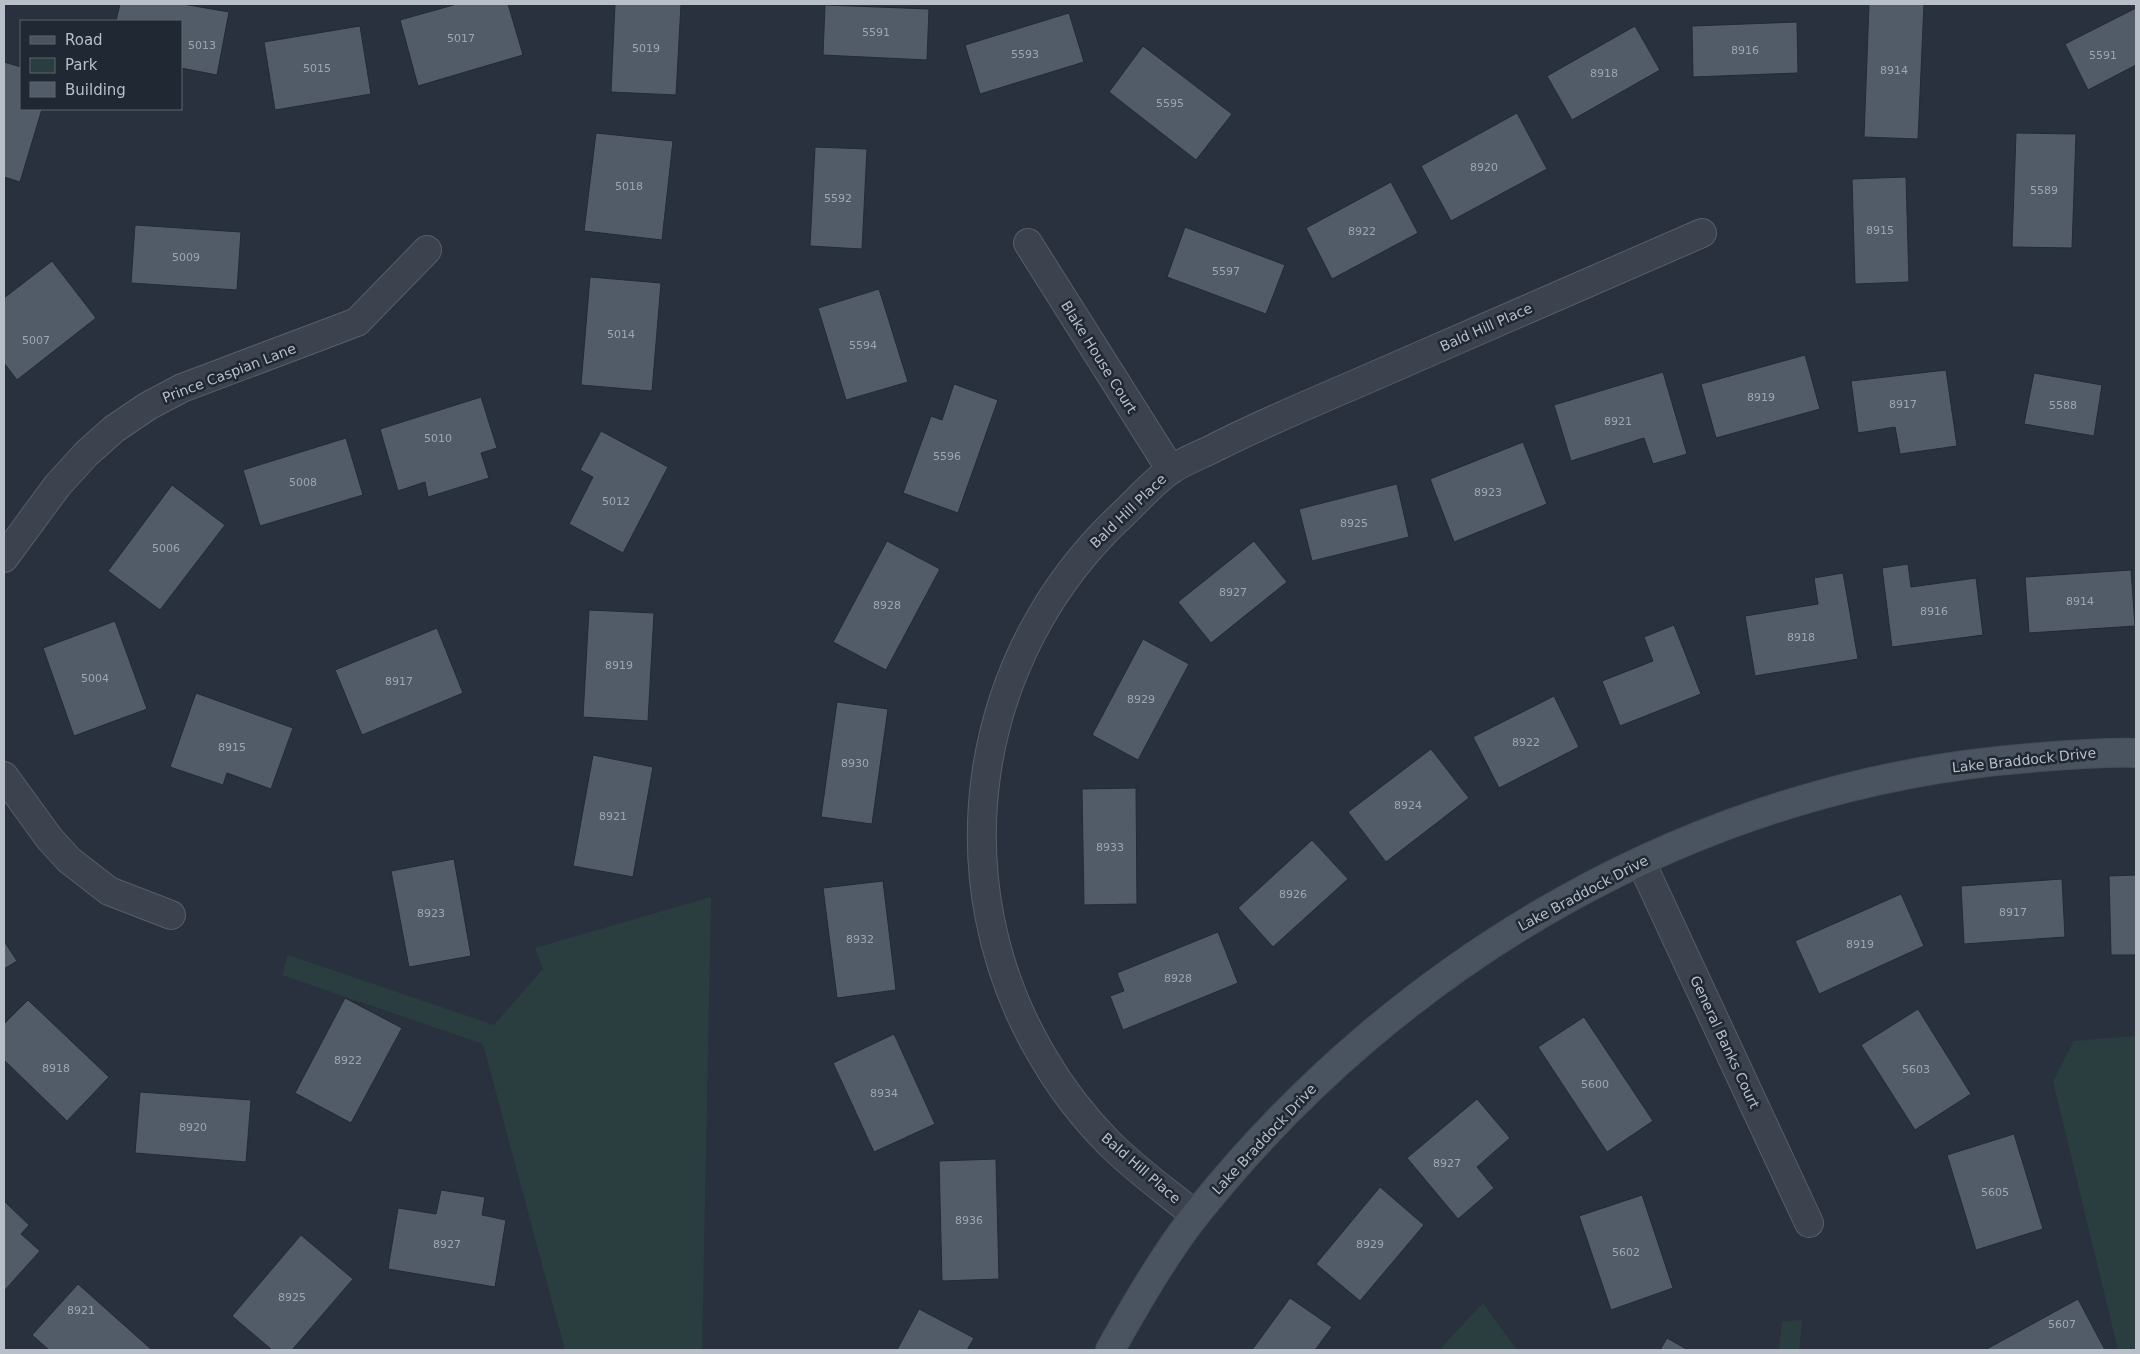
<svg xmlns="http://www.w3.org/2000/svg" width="2140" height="1354" font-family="'DejaVu Sans',sans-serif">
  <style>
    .green { fill: #2b3e3f }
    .building { fill: #515c68; stroke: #232a35 }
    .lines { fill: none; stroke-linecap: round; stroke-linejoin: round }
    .street-casing { stroke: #575e68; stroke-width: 30 }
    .secondary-casing { stroke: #454c57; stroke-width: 30 }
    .street { stroke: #3c434e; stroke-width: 28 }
    .secondary { stroke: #4a5360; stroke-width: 28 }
    .labels { text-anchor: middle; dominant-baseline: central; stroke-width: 5; stroke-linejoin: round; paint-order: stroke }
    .number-label { font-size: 11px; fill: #9ea6b0 }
    .street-label { font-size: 14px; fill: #b8bfc8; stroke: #202833 }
  </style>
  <rect width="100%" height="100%" fill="#28313d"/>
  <path class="green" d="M711,897L702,1350H565L483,1044L282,975L288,955L494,1025L543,969L535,948Z
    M2136,1036V1350H2118L2053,1081L2074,1041Z
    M1483,1303L1517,1350H1439Z
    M1802,1320L1799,1350H1779L1782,1321Z"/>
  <path class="building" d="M120,4H183L229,12L217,75L181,68V21H116Z
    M457,4H508L523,55L418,86L400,20Z
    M615,4H681L676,95L611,92Z
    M1869,4H1924L1918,139L1864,137Z
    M825,5L929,9L927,60L823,55Z
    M2136,8V65L2088,90L2065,44Z
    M1069,13L1084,62L980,94L965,45Z
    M1797,22L1798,73L1693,77L1692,26Z
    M360,26L371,94L275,110L264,42Z
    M1635,26L1660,70L1572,120L1547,76Z
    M1143,46L1232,114L1196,160L1109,92Z
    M4,62L21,67V109H42L20,182L4,177Z
    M1517,113L1547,169L1451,221L1421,166Z
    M596,133L673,141L662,240L584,231Z
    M2016,133L2076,134L2072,248L2012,247Z
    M815,147L867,149L862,249L810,246Z
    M1906,177L1909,282L1855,284L1852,179Z
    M1391,182L1418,233L1332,279L1306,228Z
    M135,225L241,232L237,290L131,283Z
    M1185,227L1285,265L1266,314L1167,277Z
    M52,261L96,318L17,380L4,363V298Z
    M590,277L661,283L652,391L581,385Z
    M879,289L908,382L846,400L818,308Z
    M1805,355L1820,409L1716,438L1701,384Z
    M1946,370L1957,446L1900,454L1895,427L1858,433L1851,381Z
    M1663,372L1687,454L1653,464L1644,438L1571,461L1554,405Z
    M2034,373L2102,385L2094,436L2024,424Z
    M954,384L998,400L958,513L903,493L931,416L942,420Z
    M481,397L497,448L481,453L489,478L428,497L425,482L398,491L380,429Z
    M601,431L668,467L623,553L569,524L593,477L580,470Z
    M346,438L363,495L260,526L243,470Z
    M1523,442L1547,504L1454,542L1430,479Z
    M1397,484L1409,537L1312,561L1299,509Z
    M172,485L225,525L160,610L108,571Z
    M887,541L940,569L886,670L833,642Z
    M1254,541L1287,582L1211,643L1178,602Z
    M1908,564L1911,587L1976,578L1983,635L1892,647L1882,568Z
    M2131,570L2135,626L2029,633L2025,577Z
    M1843,573L1858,659L1755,676L1745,616L1818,604L1814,578Z
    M589,610L654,613L648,721L583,717Z
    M115,621L147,709L74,736L43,648Z
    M1674,625L1701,694L1620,726L1602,681L1653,661L1644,637Z
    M437,628L463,693L362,735L335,670Z
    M1143,639L1189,664L1138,760L1092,735Z
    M196,693L293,728L271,789L227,773L223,785L170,767Z
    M1554,696L1579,747L1499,788L1473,737Z
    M837,702L888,709L872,824L821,817Z
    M1431,749L1469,798L1386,862L1348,812Z
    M593,755L653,767L633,877L573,866Z
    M1136,788L1137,904L1084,905L1082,789Z
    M1312,840L1348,879L1273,947L1238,908Z
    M454,859L471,956L409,967L391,871Z
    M2136,875V955H2111L2109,876Z
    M2062,879L2065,937L1964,944L1961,886Z
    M883,881L896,990L837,998L823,888Z
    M1901,894L1924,946L1819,994L1795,941Z
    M1218,932L1238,983L1123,1030L1110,996L1124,991L1117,973Z
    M4,941L17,961L4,969Z
    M345,998L402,1028L351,1123L295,1093Z
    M28,1000L109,1077L67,1121L4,1060V1024Z
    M1918,1009L1971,1094L1915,1130L1861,1045Z
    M1584,1017L1653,1121L1607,1152L1538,1047Z
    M894,1034L935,1124L874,1152L833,1063Z
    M140,1092L251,1100L246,1162L135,1153Z
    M1477,1099L1510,1138L1477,1167L1494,1188L1458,1219L1407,1158Z
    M2014,1134L2043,1229L1976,1250L1947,1155Z
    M996,1159L999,1279L942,1281L939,1161Z
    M1380,1187L1424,1225L1360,1301L1316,1264Z
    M441,1190L485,1197L482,1215L506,1220L495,1287L388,1269L398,1208L436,1214Z
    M1642,1195L1673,1288L1611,1310L1579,1216Z
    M4,1201L29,1225L21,1234L40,1251L4,1291Z
    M301,1235L353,1279L292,1350H272L232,1316Z
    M78,1284L152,1350H49L32,1335Z
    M1290,1298L1332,1327L1315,1350H1252Z
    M2078,1299L2105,1350H1985Z
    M919,1309L974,1338L967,1350H897Z
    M1667,1338L1688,1350H1660Z"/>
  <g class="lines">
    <defs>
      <path id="street" d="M1028,243L1171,470
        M4,558L57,486L86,454L114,429L148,406L182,388L357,322L427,250
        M4,776L49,838L69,860L109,891L171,915
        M1641,862L1809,1223
        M1195,1215C1167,1192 1136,1170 1110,1144C1085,1119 1061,1088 1043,1057C937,879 972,654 1123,514C1139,499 1154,481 1172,469C1186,460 1203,454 1218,446C1264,423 1311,403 1358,383C1473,333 1587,283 1702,233"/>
      <path id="secondary" d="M1110,1350C1135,1306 1165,1253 1197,1213C1401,957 1702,783 2030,758C2066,755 2101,752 2136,753"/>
    </defs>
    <use href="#street" class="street-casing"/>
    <use href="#secondary" class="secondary-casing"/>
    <use href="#street" class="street"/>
    <use href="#secondary" class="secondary"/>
  </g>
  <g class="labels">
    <g class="number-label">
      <text x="876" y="32">5591</text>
      <text x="461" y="38">5017</text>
      <text x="202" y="45">5013</text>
      <text x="646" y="48">5019</text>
      <text x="1745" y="50">8916</text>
      <text x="1025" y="54">5593</text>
      <text x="2103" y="55">5591</text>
      <text x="317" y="68">5015</text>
      <text x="1894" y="70">8914</text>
      <text x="1604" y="73">8918</text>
      <text x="1170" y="103">5595</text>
      <text x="1484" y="167">8920</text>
      <text x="629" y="186">5018</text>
      <text x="2044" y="190">5589</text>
      <text x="838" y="198">5592</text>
      <text x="1880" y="230">8915</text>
      <text x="1362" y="231">8922</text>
      <text x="186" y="257">5009</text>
      <text x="1226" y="271">5597</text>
      <text x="621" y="334">5014</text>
      <text x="36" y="340">5007</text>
      <text x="863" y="345">5594</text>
      <text x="1761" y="397">8919</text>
      <text x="1903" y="404">8917</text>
      <text x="2063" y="405">5588</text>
      <text x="1618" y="421">8921</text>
      <text x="438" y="438">5010</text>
      <text x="947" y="456">5596</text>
      <text x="303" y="482">5008</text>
      <text x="1488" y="492">8923</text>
      <text x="616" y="501">5012</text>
      <text x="1354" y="523">8925</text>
      <text x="166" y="548">5006</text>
      <text x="1233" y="592">8927</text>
      <text x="2080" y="601">8914</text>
      <text x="887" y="605">8928</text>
      <text x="1934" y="611">8916</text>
      <text x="1801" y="637">8918</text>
      <text x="619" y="665">8919</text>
      <text x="95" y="678">5004</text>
      <text x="399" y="681">8917</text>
      <text x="1141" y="699">8929</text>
      <text x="1526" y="742">8922</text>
      <text x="232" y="747">8915</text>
      <text x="855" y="763">8930</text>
      <text x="1408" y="805">8924</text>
      <text x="613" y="816">8921</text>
      <text x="1110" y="847">8933</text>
      <text x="1293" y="894">8926</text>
      <text x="2013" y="912">8917</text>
      <text x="431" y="913">8923</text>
      <text x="860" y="939">8932</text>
      <text x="1860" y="944">8919</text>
      <text x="1178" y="978">8928</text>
      <text x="348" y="1060">8922</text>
      <text x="56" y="1068">8918</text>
      <text x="1916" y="1069">5603</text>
      <text x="1595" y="1084">5600</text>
      <text x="884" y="1093">8934</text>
      <text x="193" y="1127">8920</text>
      <text x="1447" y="1163">8927</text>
      <text x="1995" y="1192">5605</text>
      <text x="969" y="1220">8936</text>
      <text x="447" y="1244">8927</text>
      <text x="1370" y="1244">8929</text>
      <text x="1626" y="1252">5602</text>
      <text x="292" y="1297">8925</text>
      <text x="81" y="1310">8921</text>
      <text x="2062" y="1324">5607</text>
    </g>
    <g class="street-label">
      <text transform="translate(1486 327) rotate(-24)">Bald Hill Place</text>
      <text transform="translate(1099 357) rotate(58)">Blake House Court</text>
      <text transform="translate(229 373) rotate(-21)">Prince Caspian Lane</text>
      <text transform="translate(1128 511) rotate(-44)">Bald Hill Place</text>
      <text transform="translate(2024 760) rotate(-6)">Lake Braddock Drive</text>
      <text transform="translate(1583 893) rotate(-28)">Lake Braddock Drive</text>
      <text transform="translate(1725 1042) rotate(65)">General Banks Court</text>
      <text transform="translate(1264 1139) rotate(-47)">Lake Braddock Drive</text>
      <text transform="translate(1141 1168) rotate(41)">Bald Hill Place</text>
    </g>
  </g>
  <rect width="2140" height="1354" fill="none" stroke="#b8bfc8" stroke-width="10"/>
  <rect x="20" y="20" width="162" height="90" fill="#202833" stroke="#5d646f"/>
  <rect x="30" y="36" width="25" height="8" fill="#4a5360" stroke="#5d646f"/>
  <text x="65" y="45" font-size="15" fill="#b8bfc8">Road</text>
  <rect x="30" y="58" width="25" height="15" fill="#2b3e3f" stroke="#5d646f"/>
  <text x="65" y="70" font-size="15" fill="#b8bfc8">Park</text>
  <rect x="30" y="82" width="25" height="15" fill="#515c68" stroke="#5d646f"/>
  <text x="65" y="95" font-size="15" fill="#b8bfc8">Building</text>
</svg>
